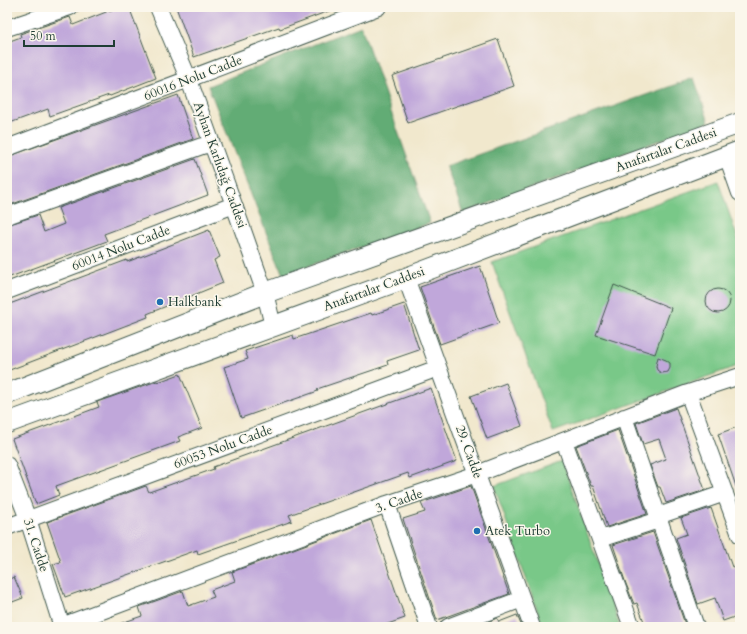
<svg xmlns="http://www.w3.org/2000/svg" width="747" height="634" font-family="Cardo,serif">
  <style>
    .green { fill: #79c888; stroke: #4c825e }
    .forest { fill: #62ac74; stroke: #407454 }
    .building { fill: #c0a7da }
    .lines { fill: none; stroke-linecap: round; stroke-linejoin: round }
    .minor-casing { stroke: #3e574b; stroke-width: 18 }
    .major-casing { stroke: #3e574b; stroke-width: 22 }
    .minor { stroke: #fff; stroke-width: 16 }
    .major { stroke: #fff; stroke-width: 20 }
    .poi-dot { fill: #1f6fb2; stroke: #fbf7ec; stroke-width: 1.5 }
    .labels { text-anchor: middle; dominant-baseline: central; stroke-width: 3; stroke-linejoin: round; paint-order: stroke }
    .street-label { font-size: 13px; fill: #1f3d34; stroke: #fbf7ec }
    .poi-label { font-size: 13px; fill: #1f3d34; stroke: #fbf7ec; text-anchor: start }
  </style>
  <rect width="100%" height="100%" fill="#fbf7ec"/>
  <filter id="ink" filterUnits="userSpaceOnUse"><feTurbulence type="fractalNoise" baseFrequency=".025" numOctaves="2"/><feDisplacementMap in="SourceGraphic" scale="8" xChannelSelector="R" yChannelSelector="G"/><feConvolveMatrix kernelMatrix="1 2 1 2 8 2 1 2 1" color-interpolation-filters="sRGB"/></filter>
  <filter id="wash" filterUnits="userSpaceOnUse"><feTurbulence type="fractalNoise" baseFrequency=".012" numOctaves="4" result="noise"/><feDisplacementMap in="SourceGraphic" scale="16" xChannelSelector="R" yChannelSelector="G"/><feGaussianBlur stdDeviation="0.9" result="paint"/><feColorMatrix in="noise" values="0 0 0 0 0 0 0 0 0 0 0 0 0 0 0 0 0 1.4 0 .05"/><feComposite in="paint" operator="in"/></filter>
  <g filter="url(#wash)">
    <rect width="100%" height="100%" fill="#f1e8cd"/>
    <path class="green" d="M718,181L740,245V365L553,432L492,262Z
      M562,461L620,627H543L494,486Z"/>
    <path class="forest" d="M361,26L430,223L283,275L208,86Z
      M694,78L709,122L463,213L446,166Z"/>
    <g id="blocks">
      <path class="building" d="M119,7H129L156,78L110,96L109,95L50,116L48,109L7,124V42L21,37L20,34L70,17L73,25Z
        M176,7H337V8L280,29L279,27L194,57Z
        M498,39L514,86L408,123L392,76Z
        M178,95L193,139L7,206V157Z
        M195,159L208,195L104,234L107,241L10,277L7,270V225L38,215L44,232L64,224L58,208Z
        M209,230L220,257L214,260L223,283L147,314L148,317L7,371V305L127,260V262Z
        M480,266L499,323L440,344L420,287Z
        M614,285L671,308L655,354L596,335Z
        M706 301a12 12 0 1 1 24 0a12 12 0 1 1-24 0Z
        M404,304L419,350L387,361L388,365L317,389L318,391L241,418L224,367L248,359L245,351L293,335L294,339L371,313L372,315Z
        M658,357L666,360L670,363V368L668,372L661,373L657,370L656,366Z
        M180,374L202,428L178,437L180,441L56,486L59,495L36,504L12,439L99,407L97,402L157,381L158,382Z
        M506,383L522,426L487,439L471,396Z
        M431,388L457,461L410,478L408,473L289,515L292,521L198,554L197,550L65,597L53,564L61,562L47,522L146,486L149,492L214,469L213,467Z
        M676,408L705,490L666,503L660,487H658L650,465L666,459L659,439L643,444L636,423Z
        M740,426V492H738L718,434Z
        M618,430L647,514L607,527L593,486H591L576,446Z
        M471,486L509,594L437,620L403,519L425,512L421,503Z
        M711,508L732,567L740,564V615L723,621L715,598L698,604L676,538L687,534L681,518Z
        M371,520L405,618L379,627H116V625L142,616L139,607L183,591L188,606L214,597L211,590L235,581L232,572Z
        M653,532L686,627H646L637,603L634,604L626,584L613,545Z
        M14,577L23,598L7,604V580Z
        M517,615L522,627H475L497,618L499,622Z"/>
    </g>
  </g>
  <g filter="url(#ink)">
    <use href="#blocks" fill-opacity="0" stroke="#3e574b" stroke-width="1"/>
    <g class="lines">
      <defs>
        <path id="minor" d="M158,7L189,80L234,205L265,293L273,326
          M7,28L70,7
          M7,148L378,7
          M727,156L740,193
          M7,216L202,146L212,144
          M406,278L532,627
          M7,291L234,205
          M688,393L740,535
          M624,417L696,627
          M564,441L632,627
          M7,465L28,519L62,627
          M387,504L429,627
          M658,516L725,493
          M7,527L438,368
          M600,539L659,520
          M59,627L387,504L477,474L688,393L740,376
          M448,627L522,599"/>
        <path id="major" d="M7,394L265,293L740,123
          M7,423L406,278L740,151"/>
      </defs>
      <use href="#minor" class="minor-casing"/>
      <use href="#major" class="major-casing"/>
      <use href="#minor" class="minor"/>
      <use href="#major" class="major"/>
    </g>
  </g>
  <g class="poi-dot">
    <circle cx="160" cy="302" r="4"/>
    <circle cx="477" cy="531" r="4"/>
  </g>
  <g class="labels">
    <g class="street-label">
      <text transform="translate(193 78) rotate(-21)">60016 Nolu Cadde</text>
      <text transform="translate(666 150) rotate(-20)">Anafartalar Caddesi</text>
      <text transform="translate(220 165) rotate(70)">Ayhan Karlıdağ Caddesi</text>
      <text transform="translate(121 248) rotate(-21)">60014 Nolu Cadde</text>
      <text transform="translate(374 289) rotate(-20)">Anafartalar Caddesi</text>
      <text transform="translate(223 447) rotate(-20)">60053 Nolu Cadde</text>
      <text transform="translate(469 452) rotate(70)">29. Cadde</text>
      <text transform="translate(399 501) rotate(-19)">3. Cadde</text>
      <text transform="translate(36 545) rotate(72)">31. Cadde</text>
    </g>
    <g class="poi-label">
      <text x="168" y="302">Halkbank</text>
      <text x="485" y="531">Atek Turbo</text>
    </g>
  </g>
  <rect width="747" height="634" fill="none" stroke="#fbf7ec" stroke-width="24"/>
  <path d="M24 40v6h90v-6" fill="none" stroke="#1f3d34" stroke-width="2"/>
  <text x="30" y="40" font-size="12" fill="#1f3d34" stroke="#fbf7ec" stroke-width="3" paint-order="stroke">50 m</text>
</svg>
